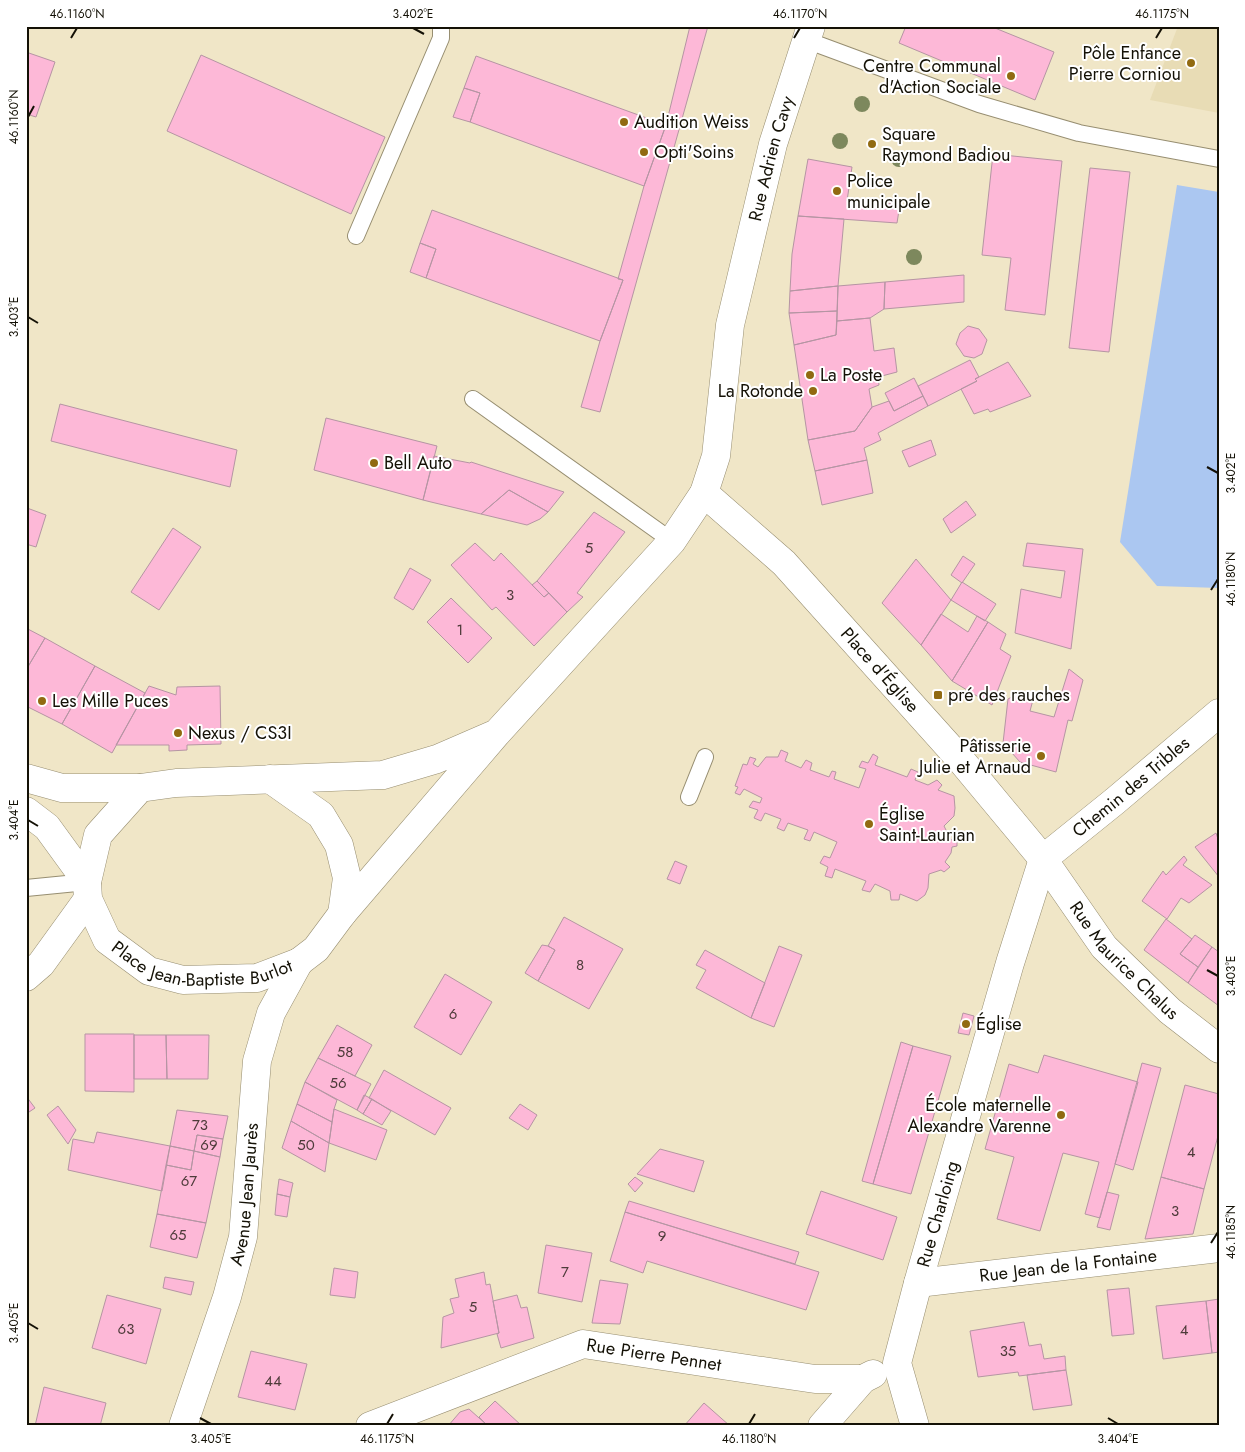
<svg xmlns="http://www.w3.org/2000/svg" width="1245" height="1452" font-family="Jost,sans-serif">
  <style>
    .built { fill: #e8dcb5 }
    .water { fill: #abc7f1 }
    .building { fill: #fdb8d7; stroke: #b595a3 }
    .lines { fill: none; stroke-linecap: round; stroke-linejoin: round }
    .service-casing { stroke: #978e71; stroke-width: 18 }
    .minor-casing { stroke: #978e71; stroke-width: 29 }
    .tertiary-casing { stroke: #978e71; stroke-width: 29 }
    .secondary-casing { stroke: #978e71; stroke-width: 29 }
    .service { stroke: #fff; stroke-width: 16 }
    .minor { stroke: #fff; stroke-width: 28 }
    .tertiary { stroke: #fff; stroke-width: 28 }
    .secondary { stroke: #fff; stroke-width: 28 }
    .tree { fill: #7d885d }
    .ticks { fill: none; stroke: #141106; stroke-width: 2 }
    .poi-dot { fill: #916a11; stroke: #fff; stroke-width: 2 }
    .labels { text-anchor: middle; dominant-baseline: central; stroke-width: 4; stroke-linejoin: round; paint-order: stroke }
    .number-label { font-size: 15px; fill: #4e3b3a }
    .poi-label { font-size: 18px; fill: #141106; stroke: #fff; text-anchor: start }
    .street-label { font-size: 18px; fill: #141106; stroke: #fff }
    .neatline { fill: none; stroke: #141106; stroke-width: 2 }
    .ticks-label { font-size: 12px; text-anchor: middle; fill: #141106 }
  </style>
  <rect width="100%" height="100%" fill="#f0e6c7"/>
  <path class="built" d="M1178,26H1219V113L1150,100Z"/>
  <path class="water" d="M1177,185L1219,192V588L1157,586L1120,542Z"/>
  <path class="building" d="M690,26H708L600,412L581,407L600,341L623,280L618,279L644,186L666,125Z
    M906,26H990L1054,52L1035,100L899,43Z
    M26,52L55,62L36,117L26,114Z
    M201,55L385,137L351,214L167,131Z
    M476,56L666,125L644,186L470,122L480,93L464,88Z
    M464,88L480,93L470,122L453,117Z
    M993,154L1062,161L1045,315L1005,310L1011,258L982,255Z
    M808,159L852,167L847,201L900,204L897,223L798,216Z
    M1090,168L1130,172L1109,352L1069,348Z
    M432,210L623,280L600,341L426,278L436,249L420,243Z
    M798,216L844,219L838,286L790,291L792,254Z
    M420,243L436,249L426,278L410,272Z
    M964,275V302L884,309L885,282Z
    M885,282L884,309L870,318L837,321L838,286Z
    M838,286L837,311L789,313L790,291Z
    M837,311L836,335L794,345L789,313Z
    M870,318L874,351L894,348L897,372L878,377L879,385L869,389L872,407L855,431L808,440L794,345L836,335L837,321Z
    M968,326L979,329L987,340L982,354L974,358L964,356L956,344L960,333Z
    M970,360L979,377L975,379L977,381L928,406L918,386Z
    M1008,362L1031,396L990,412L988,409L974,414L961,389L977,381L975,379Z
    M914,378L923,396L894,411L885,393Z
    M923,396L928,406L878,433L881,440L864,448L867,460L815,471L808,440L855,431L872,407L889,401L894,411Z
    M60,404L237,450L230,487L51,441Z
    M326,418L437,446L423,500L314,470Z
    M931,440L936,455L909,467L902,451Z
    M434,456L470,463L471,462L564,492L548,512L509,490L481,514L431,502L423,500Z
    M867,460L873,493L822,505L815,471Z
    M509,490L548,512L540,519L527,525L481,514Z
    M966,501L976,515L951,533L943,519Z
    M27,508L46,515L36,547L26,544Z
    M594,512L625,532L577,593L583,597L567,612L537,581Z
    M173,528L201,547L159,610L131,592Z
    M475,543L494,561L501,553L544,597L549,593L567,612L534,646L496,607L492,610L451,565Z
    M1027,543L1083,549L1071,649L1015,633L1021,589L1061,598L1065,571L1023,566Z
    M963,556L975,564L962,583L951,575Z
    M916,559L951,600L921,645L882,603Z
    M410,568L431,580L413,610L394,598Z
    M537,581L549,593L544,597L532,585Z
    M962,582L996,604L985,621L951,600Z
    M451,598L492,638L468,663L427,622Z
    M941,614L968,632L977,616L988,622L952,681L921,645Z
    M988,622L1006,634L1000,649L1011,656L992,705L952,681Z
    M26,628L45,638L26,670Z
    M45,638L95,666L62,724L26,706V670Z
    M95,666L145,693L112,753L62,724Z
    M1069,669L1083,680L1072,721L1068,720L1056,772L1020,762L1003,743L1008,699L1019,693L1034,696L1030,711L1054,717Z
    M149,686L176,695L177,687L220,686L221,744L187,745V750L169,751V745H116Z
    M781,750L788,753L785,761L801,768L806,760L812,763L810,770L829,777L832,771L836,772L834,779L859,788L866,769L859,767L862,761L868,763L873,754L878,757L875,765L907,777L911,769L918,772L915,780L928,785L937,780L942,785L938,790L954,796L955,808L954,816L944,826L951,840L957,839V846L952,847L951,853L945,862L950,867L944,872L941,870L929,874L928,888L925,895L917,901L900,894L899,900H891L890,891L875,884L870,892L862,890L866,881L835,869L832,878L825,876L828,867L820,863L824,856L830,858L837,842L814,832L810,841L804,839L808,830L788,823L784,831L777,828L781,819L765,813L761,821L754,818L758,810L749,807L753,801L760,803L762,798L744,789L740,795L735,793L738,787L735,786L743,764L747,765L750,757L756,759L753,764L758,767L766,757H778Z
    M1216,833L1219,842V877L1195,847Z
    M1184,856L1187,860L1183,865L1212,885L1189,903L1181,898L1167,919L1142,901L1163,871L1166,875Z
    M675,861L687,866L680,884L667,879Z
    M564,917L623,949L589,1009L538,981L555,950L548,946Z
    M1166,919L1192,939L1180,954L1198,967L1188,983L1144,950Z
    M1195,935L1212,947L1198,967L1180,954Z
    M542,945L548,946L555,950L538,981L525,973Z
    M779,946L802,955L774,1027L751,1018Z
    M1212,947L1219,952V1006L1188,983Z
    M705,950L765,983L751,1018L696,988L706,970L696,965Z
    M445,974L492,1002L461,1055L414,1027Z
    M963,1013L974,1016L969,1035L958,1033Z
    M337,1025L372,1045L355,1076L318,1058Z
    M85,1034H134V1092L85,1091Z
    M134,1035H166L167,1079H134Z
    M166,1035H209L208,1079H167Z
    M901,1042L913,1046L873,1184L862,1181Z
    M913,1046L951,1056L911,1194L873,1184Z
    M1044,1055L1138,1082L1100,1218L1085,1214L1099,1162L1063,1153L1040,1231L997,1219L1014,1157L985,1149L1009,1064L1038,1073Z
    M318,1058L371,1084L357,1110L305,1082Z
    M1142,1063L1161,1068L1133,1170L1115,1164Z
    M384,1070L451,1108L435,1135L369,1098Z
    M305,1082L337,1100L334,1109L332,1122L297,1104Z
    M1185,1085L1219,1094V1132L1204,1189L1161,1177Z
    M364,1095L372,1099L363,1114L357,1110Z
    M26,1096L35,1108L26,1114Z
    M372,1099L391,1111L382,1125L363,1114Z
    M297,1104L332,1122L329,1143L291,1121Z
    M520,1104L537,1115L528,1130L509,1118Z
    M58,1106L76,1130L68,1144L47,1115Z
    M334,1109L387,1130L376,1160L329,1143Z
    M177,1110L228,1116L223,1139L197,1135L194,1151L170,1146Z
    M291,1121L329,1143L325,1172L282,1148Z
    M97,1132L170,1146L162,1191L68,1170L73,1139L94,1143Z
    M197,1135L223,1139L220,1157L194,1151Z
    M170,1146L194,1151L191,1170L166,1165Z
    M660,1149L704,1161L694,1192L637,1174Z
    M194,1151L220,1157L206,1223L157,1214L166,1165L191,1170Z
    M635,1177L643,1183L635,1192L628,1184Z
    M1161,1177L1204,1189L1193,1234L1145,1239Z
    M279,1179L293,1183L290,1197L277,1194Z
    M821,1191L897,1217L883,1260L806,1234Z
    M1107,1192L1119,1195L1110,1230L1097,1227Z
    M277,1194L290,1197L287,1217L275,1215Z
    M629,1201L799,1252L795,1264L625,1212Z
    M625,1212L819,1272L806,1310L647,1261L643,1273L610,1261Z
    M157,1214L206,1223L197,1258L150,1247Z
    M546,1245L592,1253L582,1302L538,1293Z
    M334,1268L358,1272L355,1298L330,1295Z
    M484,1272L486,1285L490,1284L499,1333L441,1348L443,1317L454,1313L450,1299L459,1297L455,1279Z
    M165,1277L194,1282L191,1295L163,1288Z
    M600,1280L628,1284L620,1324L592,1323Z
    M1129,1288L1134,1334L1112,1336L1107,1290Z
    M107,1295L161,1309L146,1364L92,1348Z
    M517,1295L521,1308L527,1307L534,1338L501,1348L497,1334L499,1333L493,1301Z
    M1219,1299V1352L1212,1353L1206,1301Z
    M1206,1301L1212,1353L1163,1359L1156,1306Z
    M1024,1322L1029,1346L1041,1344L1044,1359L1065,1356L1066,1370L1019,1376L1018,1372L978,1377L970,1331Z
    M251,1351L307,1364L295,1410L238,1397Z
    M1066,1370L1072,1405L1033,1410L1027,1375Z
    M44,1387L106,1403L100,1426H35Z
    M495,1401L522,1426H488L479,1417Z
    M704,1403L730,1426H684Z
    M469,1409L488,1426H448L460,1412Z"/>
  <g class="lines">
    <defs>
      <path id="service" d="M806,40L979,104L1079,133L1219,159
        M356,236L441,38V26
        M473,399L672,541
        M689,797L705,757
        M26,888L87,882"/>
      <g id="minor">
        <path id="s1" d="M918,1283L1219,1248"/>
        <path id="s2" d="M370,1426L583,1344L815,1379H863"/>
        <path d="M822,1426L863,1379L873,1374"/>
        <path id="s3" d="M915,1426L897,1363L918,1283L1010,963L1043,859L1115,801L1219,713"/>
      </g>
      <g id="tertiary">
        <path id="s4" d="M704,493L784,563L960,759L1043,859L1104,947L1170,1011L1219,1049"/>
        <path d="M26,778L62,788H140"/>
        <path d="M26,811L47,827L87,882"/>
        <path d="M26,977L41,964L88,899"/>
      </g>
      <g id="secondary">
        <path id="s5" d="M497,733L437,759L383,775L176,783L140,788L98,835L87,882L88,899L107,940L149,971L183,980L257,978L299,962L316,949L342,914L497,733L672,541L704,493L716,456L730,325L773,144L811,26"/>
        <path d="M270,779L321,815L339,845L347,878L342,914"/>
        <path id="s6" d="M183,1426L227,1297L243,1237L257,1061L271,1013L299,962"/>
      </g>
    </defs>
    <use href="#service" class="service-casing"/>
    <use href="#minor" class="minor-casing"/>
    <use href="#tertiary" class="tertiary-casing"/>
    <use href="#secondary" class="secondary-casing"/>
    <use href="#service" class="service"/>
    <use href="#minor" class="minor"/>
    <use href="#tertiary" class="tertiary"/>
    <use href="#secondary" class="secondary"/>
  </g>
  <g class="tree">
    <circle cx="862" cy="104" r="8"/>
    <circle cx="840" cy="141" r="8"/>
    <circle cx="899" cy="159" r="8"/>
    <circle cx="914" cy="257" r="8"/>
  </g>
  <path class="ticks" d="M413,28L424,34M71,38L77,28M794,38L800,28M1156,38L1162,28M28,117L34,106M28,317L38,323M1207,467L1218,473M1211,590L1218,579M28,820L38,826M1207,970L1218,976M1211,1243L1218,1232M28,1323L38,1329M200,1418L211,1424M1108,1418L1118,1424M387,1424L393,1414M749,1424L755,1414"/>
  <g class="poi-dot">
    <circle cx="1191" cy="63" r="5"/>
    <circle cx="1011" cy="76" r="5"/>
    <circle cx="624" cy="122" r="5"/>
    <circle cx="872" cy="144" r="5"/>
    <circle cx="644" cy="152" r="5"/>
    <circle cx="837" cy="191" r="5"/>
    <circle cx="810" cy="375" r="5"/>
    <circle cx="813" cy="391" r="5"/>
    <circle cx="374" cy="463" r="5"/>
    <rect x="933" y="690" width="10" height="10" rx="2.5"/>
    <circle cx="42" cy="701" r="5"/>
    <circle cx="178" cy="733" r="5"/>
    <circle cx="1041" cy="756" r="5"/>
    <circle cx="869" cy="824" r="5"/>
    <circle cx="966" cy="1024" r="5"/>
    <circle cx="1061" cy="1115" r="5"/>
  </g>
  <g class="labels">
    <g class="number-label">
      <text x="589" y="548">5</text>
      <text x="510" y="595">3</text>
      <text x="460" y="630">1</text>
      <text x="580" y="965">8</text>
      <text x="453" y="1014">6</text>
      <text x="345" y="1052">58</text>
      <text x="338" y="1083">56</text>
      <text x="200" y="1125">73</text>
      <text x="209" y="1145">69</text>
      <text x="306" y="1145">50</text>
      <text x="1191" y="1152">4</text>
      <text x="189" y="1181">67</text>
      <text x="1175" y="1211">3</text>
      <text x="178" y="1235">65</text>
      <text x="662" y="1236">9</text>
      <text x="565" y="1272">7</text>
      <text x="473" y="1307">5</text>
      <text x="126" y="1329">63</text>
      <text x="1184" y="1330">4</text>
      <text x="1008" y="1351">35</text>
      <text x="273" y="1381">44</text>
    </g>
    <g class="poi-label">
      <text x="1181" y="53" text-anchor="end">Pôle Enfance<tspan x="1181" dy="21">Pierre Corniou</tspan></text>
      <text x="1001" y="66" text-anchor="end">Centre Communal<tspan x="1001" dy="21">d'Action Sociale</tspan></text>
      <text x="634" y="122">Audition Weiss</text>
      <text x="882" y="134">Square<tspan x="882" dy="21">Raymond Badiou</tspan></text>
      <text x="654" y="152">Opti'Soins</text>
      <text x="847" y="181">Police<tspan x="847" dy="21">municipale</tspan></text>
      <text x="820" y="375">La Poste</text>
      <text x="803" y="391" text-anchor="end">La Rotonde</text>
      <text x="384" y="463">Bell Auto</text>
      <text x="948" y="695">pré des rauches</text>
      <text x="52" y="701">Les Mille Puces</text>
      <text x="188" y="733">Nexus / CS3I</text>
      <text x="1031" y="746" text-anchor="end">Pâtisserie<tspan x="1031" dy="21">Julie et Arnaud</tspan></text>
      <text x="879" y="814">Église<tspan x="879" dy="21">Saint-Laurian</tspan></text>
      <text x="976" y="1024">Église</text>
      <text x="1051" y="1105" text-anchor="end">École maternelle<tspan x="1051" dy="21">Alexandre Varenne</tspan></text>
    </g>
    <g class="street-label">
      <text stroke="none"><textPath href="#s5" startOffset="1708">Rue Adrien Cavy</textPath></text>
      <text stroke="none"><textPath href="#s4" startOffset="250">Place d'Église</textPath></text>
      <text stroke="none"><textPath href="#s3" startOffset="704">Chemin des Tribles</textPath></text>
      <text stroke="none"><textPath href="#s5" startOffset="642">Place Jean-Baptiste Burlot</textPath></text>
      <text stroke="none"><textPath href="#s4" startOffset="630">Rue Maurice Chalus</textPath></text>
      <text stroke="none"><textPath href="#s6" startOffset="241">Avenue Jean Jaurès</textPath></text>
      <text stroke="none"><textPath href="#s3" startOffset="220">Rue Charloing</textPath></text>
      <text stroke="none"><textPath href="#s1" startOffset="151">Rue Jean de la Fontaine</textPath></text>
      <text stroke="none"><textPath href="#s2" startOffset="300">Rue Pierre Pennet</textPath></text>
    </g>
  </g>
  <rect width="1245" height="1452" fill="none" stroke="#ffffff" stroke-width="55"/>
  <rect x="28" y="28" width="1190" height="1396" class="neatline"/>
  <g class="ticks-label">
    <text x="77" y="18">46.1160°N</text>
    <text x="413" y="18">3.402°E</text>
    <text x="800" y="18">46.1170°N</text>
    <text x="1162" y="18">46.1175°N</text>
    <text transform="translate(14 117) rotate(-90)" y="4">46.1160°N</text>
    <text transform="translate(14 317) rotate(-90)" y="4">3.403°E</text>
    <text transform="translate(1231 473) rotate(-90)" y="4">3.402°E</text>
    <text transform="translate(1231 579) rotate(-90)" y="4">46.1180°N</text>
    <text transform="translate(14 820) rotate(-90)" y="4">3.404°E</text>
    <text transform="translate(1231 976) rotate(-90)" y="4">3.403°E</text>
    <text transform="translate(1231 1232) rotate(-90)" y="4">46.1185°N</text>
    <text transform="translate(14 1323) rotate(-90)" y="4">3.405°E</text>
    <text x="211" y="1443">3.405°E</text>
    <text x="387" y="1443">46.1175°N</text>
    <text x="749" y="1443">46.1180°N</text>
    <text x="1118" y="1443">3.404°E</text>
  </g>
</svg>
